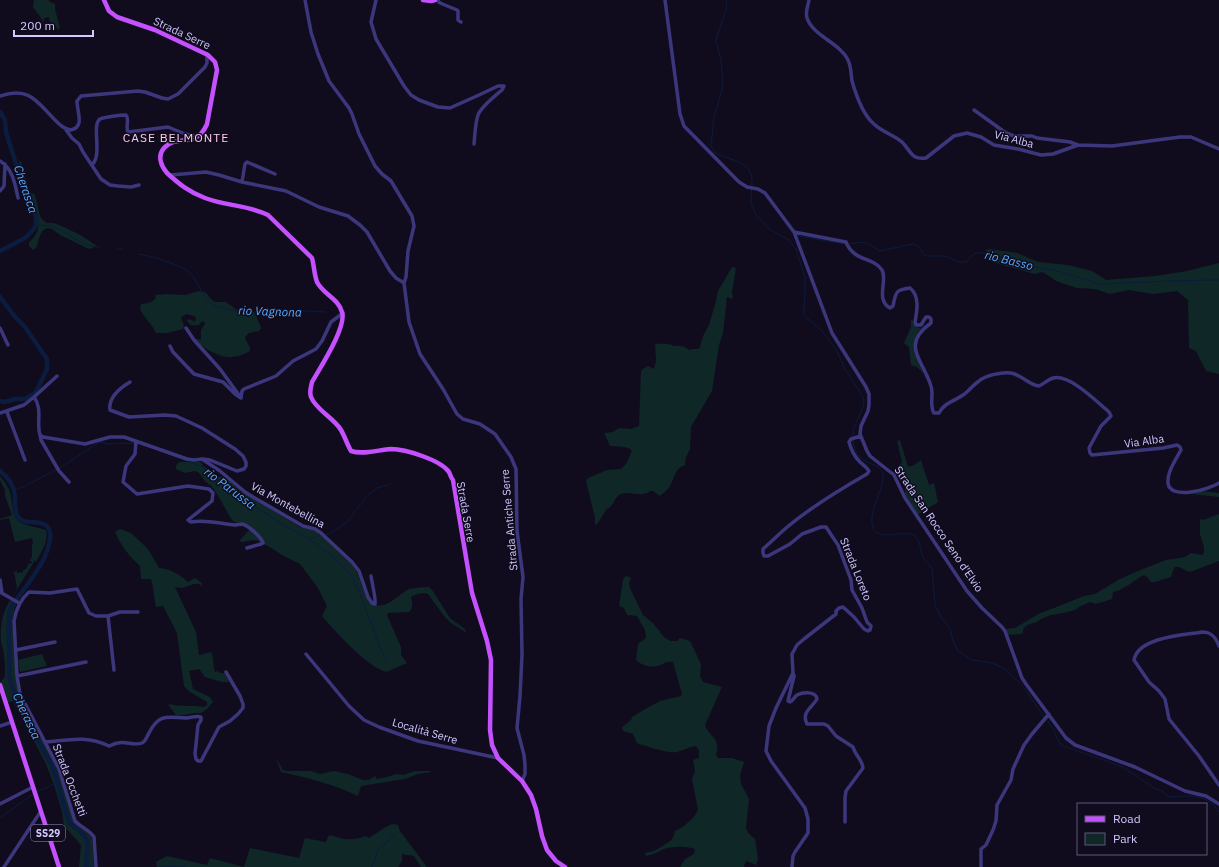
<svg xmlns="http://www.w3.org/2000/svg" width="1219" height="867" font-family="'IBM Plex Sans',sans-serif">
  <style>
    .green { fill: #0f2727 }
    .lines { fill: none; stroke-linecap: round; stroke-linejoin: round }
    .stream { stroke: #0b1c3e; stroke-width: 1 }
    .river { stroke: #0b1c3e; stroke-width: 4.5 }
    .minor { stroke: #3c377d; stroke-width: 3.5 }
    .major { stroke: #c450fe; stroke-width: 4.5 }
    .labels { text-anchor: middle; dominant-baseline: central; stroke-width: 3; stroke-linejoin: round; paint-order: stroke }
    .shield { fill: #100c1e; stroke: #9790bc; stroke-width: 1 }
    .shield-label { font-size: 10px; font-weight: bold; fill: #d1c9ff }
    .street-label { font-size: 11px; fill: #d1c9ff; stroke: #100c1e }
    .neighbourhood-label { font-size: 12px; letter-spacing: 1px; fill: #ffcbea; stroke: #100c1e }
    .water-label { font-size: 12px; font-style: italic; fill: #57aafe; stroke: #100c1e }
  </style>
  <rect width="100%" height="100%" fill="#100c1e"/>
  <path class="green" d="M34,0H48L50,2L55,4V9L60,28L58,30L55,25L50,22L49,17L44,18V22L33,7Z
    M21,161L23,171L30,192L35,195L40,216L43,220L47,223H54L66,228L82,236L97,246L89,249L60,235L52,229L48,228L43,230L41,233L36,248L33,250L29,246V242C47,229 34,209 28,193C24,183 21,173 19,162Z
    M990,249L1017,253L1038,262L1068,265L1092,271L1106,280L1155,276L1187,271L1219,263V374L1206,371L1196,351L1189,348L1188,300L1177,291L1153,294L1129,290L1110,294L1095,289L1077,288L1056,281L1049,276L1042,272L1034,274L989,261L985,258L986,250Z
    M732,267L736,268L732,292L733,299L727,297L723,333L719,345L712,391L691,427L690,449L686,457L685,465C675,468 674,479 670,486C668,490 663,493 660,496L653,491H650C641,499 628,489 619,495C615,498 614,503 611,506C609,509 609,507 606,510C603,514 601,519 597,524L596,525L595,524V518L586,481L588,478L607,470L621,469L626,464L632,451C627,445 617,447 610,446L604,433L613,432L619,428L631,429L639,426L641,371L643,369L648,366L654,369L656,361L655,343C660,345 662,343 667,344C670,344 672,345 674,346C680,346 684,345 689,350L692,349H698L700,347L703,336L709,325L716,301L718,291Z
    M199,291L205,292L212,300L215,302H226L237,310L253,311L256,315L261,328L259,331L249,333L245,337V338L250,348V351C245,354 237,357 232,357C222,359 201,347 195,340L196,339L201,340V330L205,324L204,322L202,321L199,325C194,326 189,326 187,320L189,319L195,322L196,318L194,316L187,314L181,317L184,326L183,329L167,333H156C152,324 144,318 140,309L141,304C148,303 153,303 156,297L155,295L166,294L185,295Z
    M911,320L913,321L915,327L921,328C908,346 915,355 923,373L917,367L911,365L909,347L904,343L911,327Z
    M900,440L908,467L914,465L921,460L929,485L934,483L938,502L917,515L905,494V483L900,474L896,470L902,462L897,441Z
    M179,462H201L203,466L208,469L214,475L228,479L239,490L300,527L315,531L324,537L351,563L356,570L367,598L372,604C389,610 396,595 409,589C413,588 424,587 429,587L432,590L450,618L465,629L466,631L465,632L451,623L444,616L428,594C423,592 414,595 411,597C412,603 414,607 409,612L388,613L387,615L401,647V655L407,663L386,672C366,666 336,632 322,616L327,606L318,588L300,564L282,555L268,546C264,545 262,542 259,541C252,539 248,541 242,542L239,541L250,529L242,523L234,522L232,520C225,509 220,498 213,488C211,485 208,484 206,482C201,477 201,473 195,471L185,473L176,469V466Z
    M0,476C4,481 8,486 10,492C13,502 11,518 22,523C30,527 38,527 46,530C49,542 41,552 36,562L35,560L13,596L17,588L14,572L17,571V573L23,572V570L26,569L29,563L31,564L32,562L30,561L32,556V545L33,544L32,538L15,542L9,518L0,520V519L12,515L5,496V490L0,480Z
    M1202,491L1219,493V497L1191,494Z
    M1219,514V561L1190,572C1184,571 1182,566 1175,567L1173,570L1171,577L1155,582H1151L1147,577L1144,575C1134,580 1124,590 1113,592L1112,599L1096,604L1090,602L1079,607L1075,610L1063,613L1051,615L1041,619L1037,622L1027,625L1023,629V633L1020,634L1008,635L1006,629L1015,628L1040,613L1054,608L1084,596L1095,594L1120,579L1138,571L1166,560L1185,557L1191,553L1202,555L1204,553V548L1200,534V519L1203,520Z
    M120,529L131,533L148,549L159,568C171,569 179,574 188,582L195,578L202,583V587L200,584H194L182,588L175,587L196,632L199,655L211,652C215,660 212,663 215,672L217,671L220,673H222L225,674L229,682H222L205,677L199,669L189,671L193,689L210,697L213,702L207,709L201,713H196L183,715H176L169,706V704C181,707 192,705 204,707L207,705V702L190,692L184,686L177,633L163,606L156,607C154,598 154,589 151,579H141L140,566C129,556 121,546 115,532Z
    M627,576L631,578L629,583L630,588L643,615L653,623L664,637L670,641H677L680,638L690,641L701,664L700,676L703,682L722,687L705,725C707,733 717,738 717,745C718,748 716,752 716,755L718,758H732L744,762L740,776L741,784L749,799L746,828L748,833L755,839L758,859L756,865L747,861L745,863L744,867H680L685,859L694,854L695,849C686,846 673,846 664,849C656,853 654,854 646,856L645,853L654,851L669,842L673,838L675,831L684,826L694,817L698,810L692,779L695,771L693,760L699,758V750L696,746C689,747 684,750 677,752C670,754 645,746 637,743L633,734L623,731L622,727L631,720L632,717L647,708L660,701L681,696L682,694L673,662C663,661 665,665 657,666C650,668 641,665 636,660L638,644L646,638L645,630L637,616L627,615L624,608L619,606L623,580L624,577Z
    M10,600L16,604L12,619L16,678L19,694L56,767L75,821C79,828 88,832 92,839L94,867H79L81,845L64,826L62,812L54,785L46,764L13,701L7,703L0,682L5,677C5,670 5,662 4,655C4,651 2,647 1,642C0,627 2,613 10,600Z
    M42,654L47,666L20,672L18,660Z
    M276,758L283,770L288,771H311L320,774L334,771L348,774L363,780H369L375,776L377,779L391,776L395,774L403,775L415,771H430L431,772L418,774L405,779L361,786L358,796C333,784 308,778 281,772Z
    M392,824L398,825L400,831L427,867H421L414,856L402,854V861L398,867H157L156,862L167,856L207,865L210,858L244,867L250,848L299,858L305,838L326,842L328,837L330,835C344,840 352,841 366,836L369,838L384,828Z"/>
  <g class="lines">
    <path class="stream" d="M727,0L726,10L718,33L716,41L721,61L723,80L722,90L714,117L711,146L715,153L739,162L748,168L752,177L751,204L756,215L769,229L789,240L796,249L805,278V294L804,309V314L806,317L820,329L836,349L845,369L862,395L864,400L863,407L853,430V437
      M36,225C41,226 47,225 52,226C70,232 79,247 100,247
      M798,236L846,244
      M849,244C866,241 865,242 880,251L913,244L919,247L923,254L926,256H944L959,262H966L975,253H981L1013,259L1040,268L1058,271L1100,284L1168,281L1219,280
      M118,248L122,249
      M139,254C150,256 183,265 190,273C200,283 202,301 216,306C237,313 261,313 283,311C297,310 312,311 326,312
      M853,440C854,467 881,461 883,474C885,489 864,517 875,531C884,541 907,528 916,537C921,542 920,551 923,557C925,562 929,563 932,569L935,605L941,617L950,628L953,641L958,651L972,660L992,663L1005,669L1022,685L1044,717
      M163,452L201,466L257,508L282,524L309,539L333,557L351,575L360,594L378,642L385,659
      M59,468L72,460L94,445L100,442L108,444L127,443L139,444
      M14,490L25,486L56,470
      M325,535L331,533L347,522L368,495L377,488L391,484
      M310,539L322,535
      M1046,719L1054,730L1056,736L1061,745L1123,767L1154,788L1162,791L1169,797C1189,796 1207,792 1219,812
      M36,792L54,784L57,782
      M0,818L33,794
      M86,866H94
      M158,866L185,867
      M372,867L378,850L395,835"/>
    <path class="river" d="M0,112L5,120L6,132L21,180L30,206L36,216V225L33,230L25,238L0,251
      M0,297L16,318L25,327L47,359V369L36,392L32,395L25,399H15L5,402L0,401
      M0,471C8,477 14,486 15,496C15,503 14,511 18,517C26,528 47,515 50,533C51,534 50,539 50,539C48,557 35,574 25,588C20,595 13,602 10,611C8,619 9,629 9,638C9,650 10,663 9,675L11,683L18,703L53,768L69,822L84,835L88,843L86,867"/>
    <path class="minor" d="M305,0L311,32L318,54L329,81L349,108L352,114L359,134L375,166L382,174L391,181L412,216L414,226L408,251L406,277L404,283L409,322L420,354L443,389L457,414L463,419L480,424L495,434L511,457L516,469L517,531L523,577L521,599L522,655L520,696L517,728L524,755L525,765V774L522,781
      M376,0L371,22L376,39L404,86L411,95L419,100L438,107L450,108L479,95L498,86H504L502,90C495,96 481,107 478,115C475,124 475,135 474,144
      M437,0L440,3L457,10L458,11V20L461,22
      M665,0L680,114L684,126L739,182L747,187L758,189L765,193L794,232L832,333L866,387L869,394V405L868,411L861,426L860,434L867,451L870,456L894,475L905,498L967,591L982,608L1002,627L1005,631L1022,678L1026,684L1066,738L1075,745L1135,767L1185,791L1206,796L1219,804
      M809,0C808,6 805,12 807,18C813,36 840,43 848,60C851,66 851,74 852,81C856,95 863,115 874,124C882,132 894,135 902,142C911,151 911,160 926,158L954,136L967,133L981,137L994,145L1018,149L1041,155L1053,154L1078,145L1112,146L1180,137H1191L1219,149
      M0,96C30,86 37,102 55,120C60,125 64,129 71,130C85,127 77,112 77,101L81,96L138,91L145,92L162,98L168,99L178,94L205,67L207,63V54
      M974,110L1006,133L1014,136H1032L1037,138L1070,142L1078,145
      M66,130L72,138L79,144L83,152L101,179L110,185L118,186L131,187L139,185
      M0,161C13,169 15,184 18,198
      M92,165C103,154 91,126 100,119C105,117 120,115 126,115C130,119 125,127 128,132L168,127L185,134L197,136
      M171,175L206,172L219,175L242,182L286,191L319,207L348,216L360,225L367,232L390,271L396,278L404,283
      M242,182L245,164L247,162L275,174
      M0,191L4,186L5,164
      M794,232L846,242C854,262 874,257 882,270C888,280 875,300 890,308L893,306C896,292 895,290 910,288C920,296 917,311 915,322L916,325H921L926,317H929L931,319V323C900,345 923,360 931,386C934,394 929,406 934,413H939C945,402 953,402 963,395C969,391 973,385 979,381C986,375 1002,372 1011,373C1022,375 1029,385 1039,386C1044,384 1047,380 1053,378C1070,374 1097,402 1109,412L1111,416L1101,426L1089,448L1090,453L1092,455L1163,448L1177,445L1180,447L1181,450C1176,459 1167,472 1168,483C1170,501 1210,489 1219,483
      M0,328L8,345
      M186,328L194,340L220,369L239,395
      M170,346L173,352L194,374L223,382L235,394L241,398
      M130,382C120,388 108,397 110,410L129,417L165,415L176,416L202,428L235,449L243,456L246,462V466L244,469L237,471L210,460L203,459
      M34,397L57,376
      M241,398L242,391L244,389L276,376L293,361L316,349L322,341L331,322L343,313
      M7,412L25,460
      M0,413L24,405L34,397C43,409 36,422 40,435L43,437L85,444L110,437H124L187,459L194,460L202,459L220,471L245,492L253,497L303,526L315,529L321,533L352,562L359,571L368,597L372,603L375,604C376,599 372,583 371,576
      M40,435L41,440L59,471L69,482
      M136,441L135,454L126,466L123,482L137,494L188,486L209,489L213,493L212,501L188,520L191,522C206,519 220,524 235,525C236,525 241,524 242,524C248,525 261,537 263,543L261,544L247,548
      M0,580L2,593
      M0,592L19,603
      M108,616L114,670
      M1219,646C1216,638 1212,632 1203,632C1184,635 1138,637 1134,660L1149,682L1159,691L1165,699L1169,719L1199,756L1219,785
      M16,650L55,642
      M306,654L349,706L364,720L379,727L418,741L498,758
      M793,673L794,676L788,701L790,702C794,700 794,697 797,695C803,692 816,691 817,699C812,708 801,712 807,724H824L828,726L836,736L853,747C855,755 863,761 863,768L846,791L845,798V822
      M17,676L86,662
      M0,726L12,722
      M46,742C69,740 86,735 109,746C112,745 115,743 118,743C125,741 135,746 142,743C146,741 147,736 149,733C159,713 168,717 186,718C191,718 196,715 201,717V720L198,725L195,754L196,759L198,761H201L219,727L230,721L238,714L243,708V704L240,696L226,672
      M0,804L33,787
      M4,867L41,811
      M96,867L94,837C89,830 81,827 75,821L59,769L20,694L17,676L14,621C16,609 20,600 29,592L50,593L77,589L89,613L96,616H108L120,612H138
      M792,867L793,856L795,852L808,833V819L805,808L771,761L766,751L769,726L776,708L793,673L792,654L797,645L804,639L836,614V611L839,608L843,607L854,617L864,629L868,631L870,630L871,626L867,622L862,608L852,590L851,580L838,545L826,527H821L802,534L790,544L768,556H764L763,553V549C771,542 778,535 786,528C811,507 839,490 867,474L869,471C867,467 863,465 860,462C854,456 851,450 849,442L851,439L861,436
      M981,867V849L986,845L993,830L996,821L997,805L1011,780L1013,769L1024,745L1032,734L1049,714"/>
    <path class="major" d="M104,0L109,11L117,17L155,30L208,55L215,62L217,70L207,124C196,150 177,133 164,148C157,156 161,166 167,173C179,184 189,192 205,198C226,206 248,205 268,215L312,258C314,265 314,274 317,282C323,294 338,298 342,312C347,327 320,368 312,382C311,387 309,392 311,397C316,410 334,418 341,430C345,437 347,444 351,451C363,455 378,450 391,449C405,449 441,460 449,472C450,474 451,478 453,480L472,593L487,641L491,660L490,730L492,745L498,758L522,781L531,795L536,809L542,836L547,850L556,861L565,867
      M423,0L431,1L435,0
      M0,685L59,867"/>
  </g>
  <g class="labels">
    <rect class="shield" x="31" y="825" width="34" height="16" rx="3"/>
    <g class="shield-label">
      <text x="48" y="833">SS29</text>
    </g>
    <g class="street-label">
      <text transform="translate(182 33) rotate(25)">Strada Serre</text>
      <text transform="translate(1014 139) rotate(15)">Via Alba</text>
      <text transform="translate(1144 441) rotate(-8)">Via Alba</text>
      <text transform="translate(288 505) rotate(29)">Via Montebellina</text>
      <text transform="translate(466 512) rotate(80)">Strada Serre</text>
      <text transform="translate(509 520) rotate(-95)">Strada Antiche Serre</text>
      <text transform="translate(939 529) rotate(56)">Strada San Rocco Seno d'Elvio</text>
      <text transform="translate(856 569) rotate(68)">Strada Loreto</text>
      <text transform="translate(425 731) rotate(16)">Località Serre</text>
      <text transform="translate(70 780) rotate(69)">Strada Occhetti</text>
    </g>
    <g class="neighbourhood-label">
      <text x="176" y="137">CASE BELMONTE</text>
    </g>
    <g class="water-label">
      <text transform="translate(26 189) rotate(71)">Cherasca</text>
      <text transform="translate(1009 260) rotate(14)">rio Basso</text>
      <text transform="translate(270 311) rotate(2)">rio Vagnona</text>
      <text transform="translate(230 488) rotate(37)">rio Parussa</text>
      <text transform="translate(27 716) rotate(65)">Cherasca</text>
    </g>
  </g>
  <rect x="1077" y="803" width="130" height="52" fill="#100c1e" stroke="#5d5878"/>
  <rect x="1085" y="816" width="20" height="6" fill="#c450fe" stroke="#5d5878"/>
  <text x="1113" y="823" font-size="12" fill="#d1c9ff">Road</text>
  <rect x="1085" y="833" width="20" height="12" fill="#0f2727" stroke="#5d5878"/>
  <text x="1113" y="843" font-size="12" fill="#d1c9ff">Park</text>
  <path d="M14 30v6h79v-6" fill="none" stroke="#d1c9ff" stroke-width="2"/>
  <text x="20" y="30" font-size="12" fill="#d1c9ff" stroke="#100c1e" stroke-width="3" paint-order="stroke">200 m</text>
</svg>
